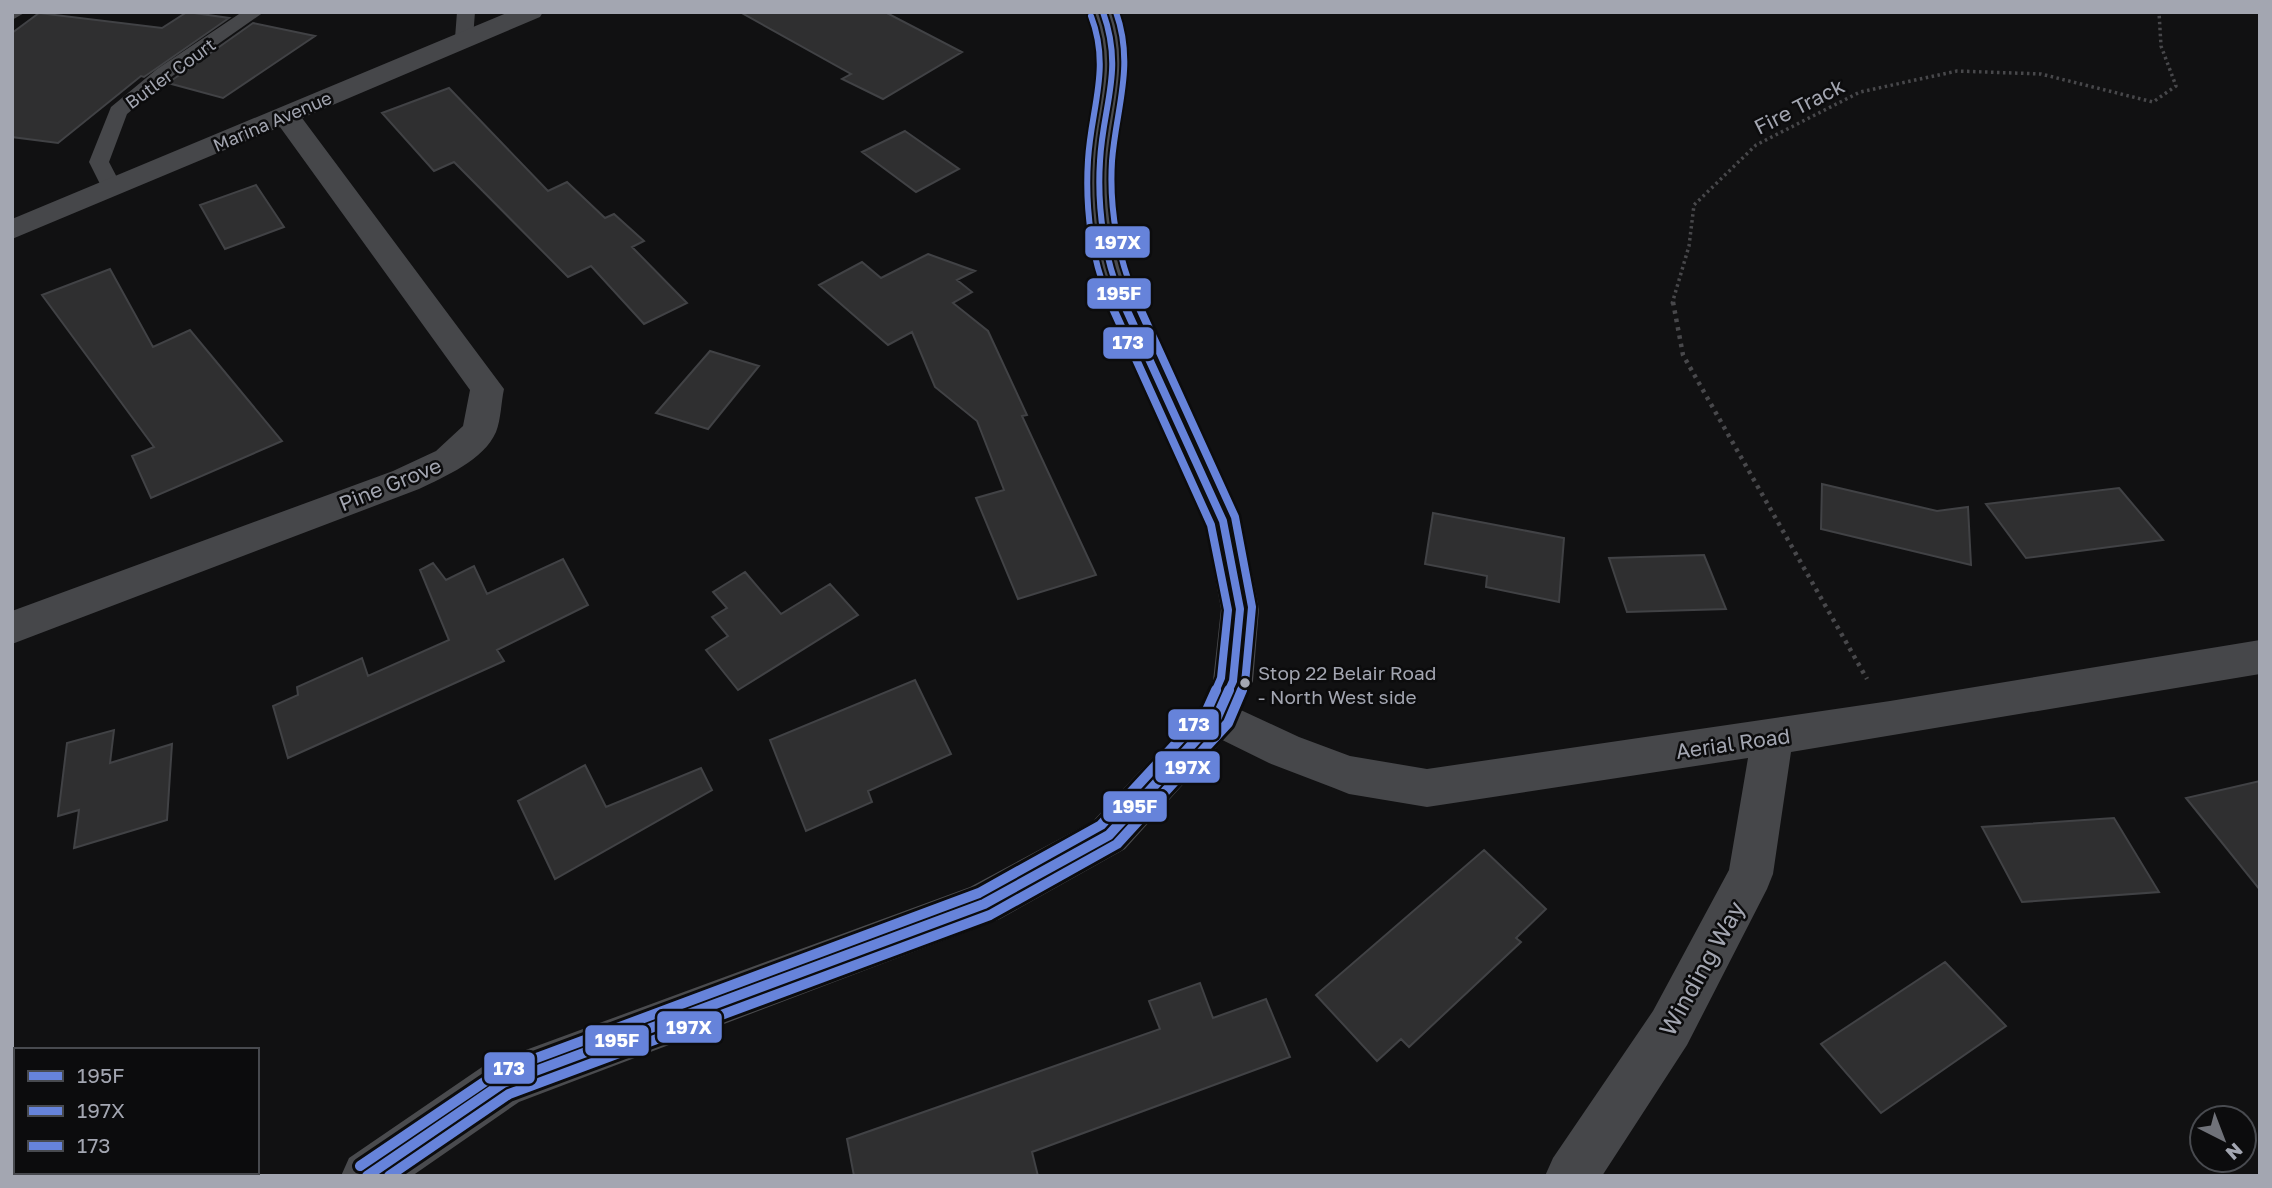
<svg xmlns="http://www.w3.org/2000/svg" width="2272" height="1188" font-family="'Golos Text',sans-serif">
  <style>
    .building { fill: #2f2f30; stroke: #414245; stroke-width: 2 }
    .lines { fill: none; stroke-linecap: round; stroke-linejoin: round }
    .path-far1 { stroke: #48484b; stroke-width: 3.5; stroke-dasharray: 2.5 3.5; stroke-linecap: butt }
    .path { stroke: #48484b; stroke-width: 4.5; stroke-dasharray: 3.5 5; stroke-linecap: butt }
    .service { fill: #46474a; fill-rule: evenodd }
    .minor { fill: #46474a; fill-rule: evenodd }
    .secondary { fill: #4a4b4e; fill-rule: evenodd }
    .bus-1-far2-casing { stroke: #0c0c0d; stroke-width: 10 }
    .bus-1-far1-casing { stroke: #0c0c0d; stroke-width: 13 }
    .bus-1-casing { stroke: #0c0c0d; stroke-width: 16 }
    .bus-2-far2-casing { stroke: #0c0c0d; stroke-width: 10 }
    .bus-2-far1-casing { stroke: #0c0c0d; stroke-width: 13 }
    .bus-2-casing { stroke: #0c0c0d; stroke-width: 16 }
    .bus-3-far2-casing { stroke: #0c0c0d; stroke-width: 10 }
    .bus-3-far1-casing { stroke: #0c0c0d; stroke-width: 13 }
    .bus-3-casing { stroke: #0c0c0d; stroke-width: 16 }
    .bus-1-far2 { stroke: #6683da; stroke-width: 6 }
    .bus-1-far1 { stroke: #6683da; stroke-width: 8 }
    .bus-1 { stroke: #6683da; stroke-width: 10 }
    .bus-2-far2 { stroke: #6683da; stroke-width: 6 }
    .bus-2-far1 { stroke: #6683da; stroke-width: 8 }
    .bus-2 { stroke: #6683da; stroke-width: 10 }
    .bus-3-far2 { stroke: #6683da; stroke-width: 6 }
    .bus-3-far1 { stroke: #6683da; stroke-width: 8 }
    .bus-3 { stroke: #6683da; stroke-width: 10 }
    .bus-dot { fill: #a3a6b1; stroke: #0c0c0d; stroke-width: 2.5 }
    .labels { text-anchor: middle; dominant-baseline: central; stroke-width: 5; stroke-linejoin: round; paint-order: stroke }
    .far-street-label { font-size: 18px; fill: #a3a6b1; stroke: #0c0c0d }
    .bus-label { font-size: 19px; fill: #a3a6b1; stroke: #0c0c0d; text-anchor: start }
    .street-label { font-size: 21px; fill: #a3a6b1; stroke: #0c0c0d }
    .near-street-label { font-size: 24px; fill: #a3a6b1; stroke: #0c0c0d }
    .line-badge { stroke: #0c0c0d; stroke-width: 2.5 }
    .badge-label { font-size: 19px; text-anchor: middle; font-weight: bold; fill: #fff }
  </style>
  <rect width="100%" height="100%" fill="#111112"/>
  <path class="building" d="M187,12L229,18L144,77L141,76L58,143L12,137V33L39,13L162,28Z
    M740,12H885L962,52L883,99L842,79L851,74Z
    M253,23L315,36L223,98L168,83Z
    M449,88L548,191L567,182L605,218L614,214L644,241L632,247L687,303L644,324L591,266L568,277L454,162L434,171L382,113Z
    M905,131L959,169L916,192L862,152Z
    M256,185L284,227L225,249L200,205Z
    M928,254L975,271L957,280L972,292L953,303L988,331L1027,415L1022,416L1096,575L1018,599L976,498L1004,490L977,421L935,387L912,332L888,345L819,285L862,262L881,278Z
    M110,269L153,347L190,330L282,441L151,498L132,456L154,447L42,295Z
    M710,351L759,366L708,429L656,413Z
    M1822,484L1937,511L1968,507L1971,565L1821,529Z
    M2119,488L2163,540L2026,558L1986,504Z
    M1433,513L1564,538L1559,602L1486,587L1487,576L1425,564Z
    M1704,555L1726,609L1627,612L1609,558Z
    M563,559L588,605L497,650L504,661L288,758L273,706L298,695L297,687L362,658L368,676L449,640L420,570L433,563L446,580L474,566L487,594Z
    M745,572L781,614L830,584L858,615L738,690L706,650L728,636L712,617L727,608L713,592Z
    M915,680L951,754L868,791L872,802L806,831L770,740Z
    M114,730L110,763L172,744L167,820L74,848L79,810L58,816L67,743Z
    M585,765L606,807L701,768L712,790L555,879L518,801Z
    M2260,781V890L2186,798Z
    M2114,818L2159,892L2022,902L1982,827Z
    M1484,850L1546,909L1516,938L1521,942L1409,1047L1401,1039L1377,1061L1316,995Z
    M1945,962L2006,1026L1881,1113L1821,1044Z
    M1200,983L1213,1018L1266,999L1290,1057L1032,1152L1038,1176H854L847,1139L1160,1029L1149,1001Z"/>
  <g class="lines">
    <path class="path-far1" d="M1672,304L1689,246L1694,205L1756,145L1860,92L1957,71L2041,74L2153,102L2176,86L2161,46L2159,12"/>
    <path class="path" d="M1673,302L1683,355L1867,679"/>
    <path class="service" d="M12,12H26L12,20Z
      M242,12H264L171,77L127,114L109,162L122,187L118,192H104L89,162L111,107L157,69Z
      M457,12H475L473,38L471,42L464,44L455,38Z"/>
    <path class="minor" d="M509,12H543L540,17L302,118L504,389C501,403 501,419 496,432C484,460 444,477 419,489L12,644V611L393,471L436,451L463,426L470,390L280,127L12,239V219Z
      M2260,640V674L1791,752L1773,874L1767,889L1687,1045L1602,1176H1545L1553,1158L1653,1011L1729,870L1748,758L1427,807L1349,794L1334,788L1269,763L1202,730L1196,717L1202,704L1217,699L1299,737L1350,756L1427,769L1890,701Z"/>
    <path class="secondary" d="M1091,12H1116L1125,37L1126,79L1114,161L1118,235L1135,293L1241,521L1259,609L1253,681L1232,730L1125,849L1000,919L519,1102L412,1176H341L349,1158L485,1065L970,887L1093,821L1202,705L1213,681L1221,609L1205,521L1103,293L1088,235L1086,161L1100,79L1099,37Z"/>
    <defs>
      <path id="bus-1-far2" d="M1103,12C1124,71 1103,104 1100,161C1097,208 1104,261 1124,304"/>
      <path id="bus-1-far1" d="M1123,302L1223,521L1240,609L1233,681L1228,692"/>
      <path id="bus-1" d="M367,1176L503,1083L984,904L1109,835L1217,717L1229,690"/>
      <path id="bus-2-far2" d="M1116,12C1135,66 1116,108 1112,161C1109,209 1118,260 1138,304"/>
      <path id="bus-2-far1" d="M1137,302L1235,517L1252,607L1245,683L1241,692"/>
      <path id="bus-2" d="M389,1176L509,1094L990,915L1117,844L1228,723L1242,690"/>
      <path id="bus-3-far2" d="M1091,16C1111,68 1091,108 1088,160C1085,207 1091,261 1111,304"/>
      <path id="bus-3-far1" d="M1110,302L1211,525L1228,610L1221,678L1215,692"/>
      <path id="bus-3" d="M360,1166L499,1072L979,893L1101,825L1207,710L1216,690"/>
    </defs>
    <use href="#bus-1-far2" class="bus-1-far2-casing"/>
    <use href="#bus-1-far1" class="bus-1-far1-casing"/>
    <use href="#bus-1" class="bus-1-casing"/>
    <use href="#bus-2-far2" class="bus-2-far2-casing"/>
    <use href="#bus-2-far1" class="bus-2-far1-casing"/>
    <use href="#bus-2" class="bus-2-casing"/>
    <use href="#bus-3-far2" class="bus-3-far2-casing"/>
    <use href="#bus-3-far1" class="bus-3-far1-casing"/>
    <use href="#bus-3" class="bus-3-casing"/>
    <use href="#bus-1-far2" class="bus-1-far2"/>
    <use href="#bus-1-far1" class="bus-1-far1"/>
    <use href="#bus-1" class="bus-1"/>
    <use href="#bus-2-far2" class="bus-2-far2"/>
    <use href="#bus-2-far1" class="bus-2-far1"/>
    <use href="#bus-2" class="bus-2"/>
    <use href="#bus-3-far2" class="bus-3-far2"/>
    <use href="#bus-3-far1" class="bus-3-far1"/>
    <use href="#bus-3" class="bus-3"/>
  </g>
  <circle class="bus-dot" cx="1245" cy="683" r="6"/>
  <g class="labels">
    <g class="far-street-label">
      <text transform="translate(170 73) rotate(-36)">Butler Court</text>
      <text transform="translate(272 121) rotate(-23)">Marina Avenue</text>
    </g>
    <g class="bus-label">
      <text x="1258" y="672">Stop 22 Belair Road<tspan x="1258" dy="24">- North West side</tspan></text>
    </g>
    <g class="street-label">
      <text transform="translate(1799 106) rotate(-27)">Fire Track</text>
      <text transform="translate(390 484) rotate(-22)">Pine Grove</text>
      <text transform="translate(1733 743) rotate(-8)">Aerial Road</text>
    </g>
    <g class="near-street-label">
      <text transform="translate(1701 968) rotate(-61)">Winding Way</text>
    </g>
  </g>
  <g class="line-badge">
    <rect x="1084" y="225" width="67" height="34" rx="7" fill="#6683da"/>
    <rect x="1086" y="277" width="66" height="33" rx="7" fill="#6683da"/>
    <rect x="1102" y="326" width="53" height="34" rx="7" fill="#6683da"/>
    <rect x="1167" y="708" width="53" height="33" rx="7" fill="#6683da"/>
    <rect x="1154" y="750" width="67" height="34" rx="7" fill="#6683da"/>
    <rect x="1102" y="790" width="66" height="33" rx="7" fill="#6683da"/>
    <rect x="656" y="1010" width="67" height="34" rx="7" fill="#6683da"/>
    <rect x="584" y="1024" width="66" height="33" rx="7" fill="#6683da"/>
    <rect x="483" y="1051" width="53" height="34" rx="7" fill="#6683da"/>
  </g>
  <g class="badge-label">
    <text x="1118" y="249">197X</text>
    <text x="1119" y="300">195F</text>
    <text x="1128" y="349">173</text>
    <text x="1194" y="731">173</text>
    <text x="1188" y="774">197X</text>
    <text x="1135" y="813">195F</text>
    <text x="689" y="1034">197X</text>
    <text x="617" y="1047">195F</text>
    <text x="509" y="1075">173</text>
  </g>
  <rect width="2272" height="1188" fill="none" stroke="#a3a6b1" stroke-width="28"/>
  <rect x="14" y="1048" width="245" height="126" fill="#0c0c0d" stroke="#484a4f" stroke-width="2"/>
  <rect x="28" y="1071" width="35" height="10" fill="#6683da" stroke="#484a4f" stroke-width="2"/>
  <text x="77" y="1083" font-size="21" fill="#a3a6b1">195F</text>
  <rect x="28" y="1106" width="35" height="10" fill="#6683da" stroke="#484a4f" stroke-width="2"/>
  <text x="77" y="1118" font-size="21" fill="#a3a6b1">197X</text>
  <rect x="28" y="1141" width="35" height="10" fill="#6683da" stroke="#484a4f" stroke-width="2"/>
  <text x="77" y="1153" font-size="21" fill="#a3a6b1">173</text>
  <g transform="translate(2223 1139) rotate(138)"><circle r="33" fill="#0c0c0d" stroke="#484a4f" stroke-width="2"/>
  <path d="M0-5L12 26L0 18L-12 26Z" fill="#707279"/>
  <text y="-10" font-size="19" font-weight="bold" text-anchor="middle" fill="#a3a6b1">N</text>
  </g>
</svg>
